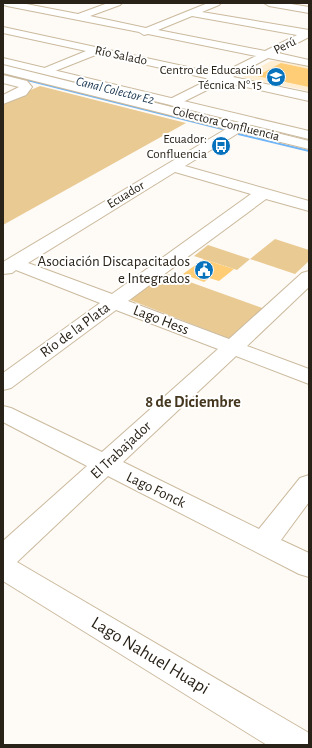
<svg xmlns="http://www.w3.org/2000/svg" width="312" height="748" font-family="'Alegreya Sans',sans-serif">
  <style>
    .built { fill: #ffeed1 }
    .green { fill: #eaca93 }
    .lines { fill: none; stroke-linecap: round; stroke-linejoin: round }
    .stream { fill: #6fb5f7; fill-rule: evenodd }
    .building { fill: #fecd76 }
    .minor-casing { stroke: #cbba9e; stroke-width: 2 }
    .major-casing { stroke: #cbba9e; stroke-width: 2 }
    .minor { fill: #fff; fill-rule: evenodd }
    .major { fill: #fff; fill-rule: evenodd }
    .labels { text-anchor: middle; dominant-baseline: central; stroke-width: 4; stroke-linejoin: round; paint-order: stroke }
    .far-street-label { font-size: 13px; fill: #292218; stroke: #fff }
    .far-poi-label { font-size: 13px; fill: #292218; stroke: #fff; text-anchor: end }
    .far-water-label { font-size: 13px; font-style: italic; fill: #15324d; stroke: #fff }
    .poi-label { font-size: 15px; fill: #292218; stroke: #fff; text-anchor: end }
    .street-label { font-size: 15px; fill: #292218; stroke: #fff }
    .neighbourhood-label { font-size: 16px; font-weight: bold; fill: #45371f; stroke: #fff }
    .near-street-label { font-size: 18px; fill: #292218; stroke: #fff }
  </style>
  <rect width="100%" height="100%" fill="#fefaf5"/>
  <path class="built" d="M271,61H278L309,67V91L245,78L243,76Z"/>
  <path class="green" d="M40,86L186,123L3,225V102Z
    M275,239L309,250V261L295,274L250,259L237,270L194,256L208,245L250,259Z
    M162,272L265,309L232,337L228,338L130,300L129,299Z"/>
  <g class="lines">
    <path class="stream" d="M3,73L223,128L224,129L222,130L3,75Z
      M238,133L309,150V152L238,135Z"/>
  </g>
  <path class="building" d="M281,63L309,69V87L257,76Z
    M204,259L218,264L234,269L219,281L209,278L204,282L183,274Z"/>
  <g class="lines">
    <defs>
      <path id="minor" d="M3,3H21L78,14L108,3H122L120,5L90,16L146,28L208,3H221L219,5L202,12L309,30V37L278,53L309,60V66L268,58L233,77L309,93V101L223,82L175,106L170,105L169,102L170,99L210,79L98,54L50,73H42L40,71L42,69L86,51L3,33V27L220,74L256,56L148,34L144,35L139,32L7,6L4,5ZM192,16L297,35L265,51L158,30Z
        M264,3H285L309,7V13L269,6Z
        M3,65L236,123L245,119L250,120L252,123L249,126L309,141V149L240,132L185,166L309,201V211L266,199L128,301L229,339L302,273L309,271V287L247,346L309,369V384L236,356L123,462L259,529L300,478L309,475V502L281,540L309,553V577L299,574L108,476L17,562L309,733V745H267L3,581V541L87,466L3,422V406L11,408L102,452L218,349L116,310L11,388L3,390V373L100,303L16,270L12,273L3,274V262L226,129L3,73ZM175,172L251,194L112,294L28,263Z
        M3,75L27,81L32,87L26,95L3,104V95L19,87L3,83Z"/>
      <path id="major" d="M3,58L309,131V139L3,64Z"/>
    </defs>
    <use href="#minor" class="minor-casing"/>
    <use href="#major" class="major-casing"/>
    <use href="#minor" class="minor"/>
    <use href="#major" class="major"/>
  </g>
  <defs>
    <symbol id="school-disc" viewBox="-11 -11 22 22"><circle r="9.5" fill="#0872bd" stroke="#fff"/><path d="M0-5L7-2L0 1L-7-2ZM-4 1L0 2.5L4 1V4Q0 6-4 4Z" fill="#fff"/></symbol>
    <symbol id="bus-disc" viewBox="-11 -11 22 22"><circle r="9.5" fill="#0872bd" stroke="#fff"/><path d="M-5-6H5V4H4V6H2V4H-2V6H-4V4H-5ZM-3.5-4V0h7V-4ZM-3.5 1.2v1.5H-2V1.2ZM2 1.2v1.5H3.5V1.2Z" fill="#fff"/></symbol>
    <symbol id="civic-disc" viewBox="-11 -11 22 22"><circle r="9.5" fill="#0872bd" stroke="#fff"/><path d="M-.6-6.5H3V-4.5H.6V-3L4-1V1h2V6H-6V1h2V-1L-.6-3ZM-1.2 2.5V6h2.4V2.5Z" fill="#fff"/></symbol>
  </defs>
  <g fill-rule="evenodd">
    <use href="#school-disc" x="265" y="66" width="22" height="22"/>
    <use href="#bus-disc" x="210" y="135" width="22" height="22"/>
    <use href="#civic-disc" x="193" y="259" width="22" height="22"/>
  </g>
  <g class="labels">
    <g class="far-street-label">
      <text transform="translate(285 46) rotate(-27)">Perú</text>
      <text transform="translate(121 56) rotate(12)">Río Salado</text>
      <text transform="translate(226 124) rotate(14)">Colectora Confluencia</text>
      <text transform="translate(126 195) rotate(-31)">Ecuador</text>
    </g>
    <g class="far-poi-label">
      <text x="262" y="70">Centro de Educación<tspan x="262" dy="15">Técnica N° 15</tspan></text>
      <text x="207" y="139">Ecuador:<tspan x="207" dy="15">Confluencia</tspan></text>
    </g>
    <g class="far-water-label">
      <text transform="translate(115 91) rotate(14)">Canal Colector E2</text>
    </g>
    <g class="poi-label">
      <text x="190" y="261">Asociación Discapacitados<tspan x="190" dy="17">e Integrados</tspan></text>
    </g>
    <g class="street-label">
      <text transform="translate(161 320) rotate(21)">Lago Hess</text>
      <text transform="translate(75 330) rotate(-36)">Río de la Plata</text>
      <text transform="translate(121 450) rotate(-43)">El Trabajador</text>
      <text transform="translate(156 490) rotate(26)">Lago Fonck</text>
    </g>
    <g class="neighbourhood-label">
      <text x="193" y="402">8 de Diciembre</text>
    </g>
    <g class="near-street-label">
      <text transform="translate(150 656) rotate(31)">Lago Nahuel Huapi</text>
    </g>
  </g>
  <rect width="312" height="748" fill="none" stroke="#292218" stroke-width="8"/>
</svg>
